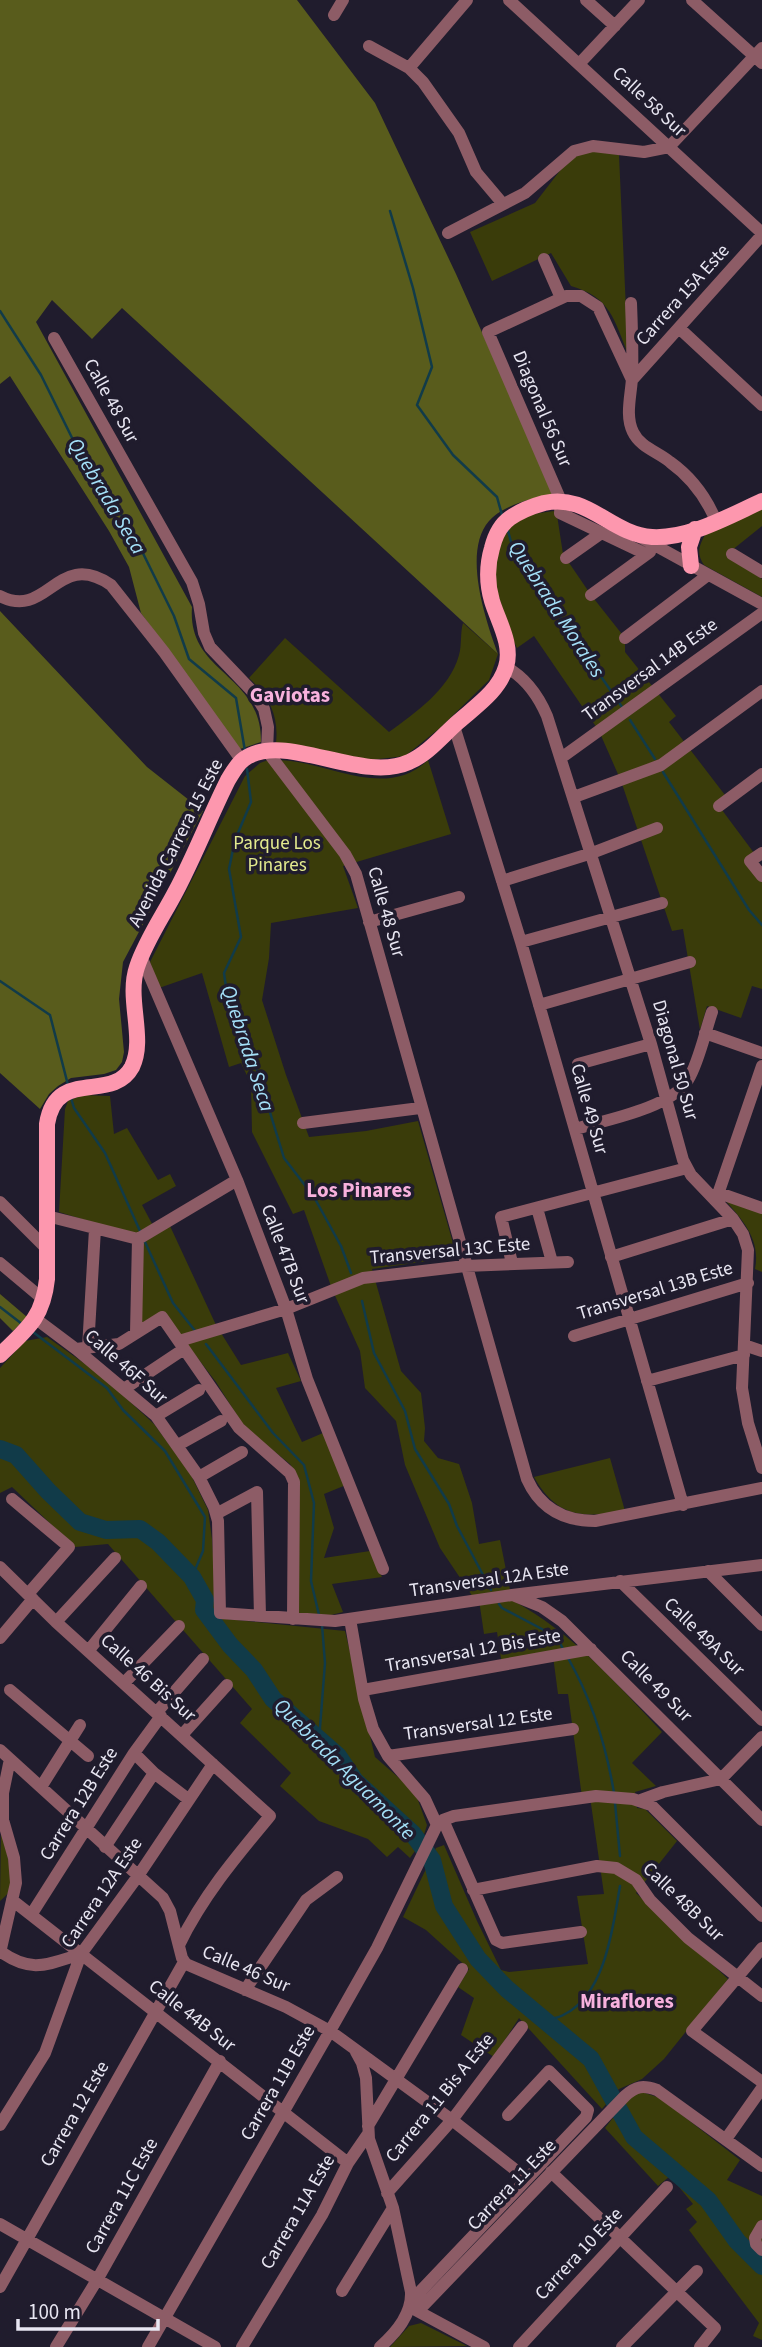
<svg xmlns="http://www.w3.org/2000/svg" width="762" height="2347" font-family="'Source Sans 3',sans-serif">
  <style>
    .green { fill: #3a3c0a }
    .forest { fill: #595c1c }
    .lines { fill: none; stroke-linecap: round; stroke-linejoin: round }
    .stream { stroke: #113b49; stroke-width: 2.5 }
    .river { stroke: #113b49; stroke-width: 18 }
    .minor { stroke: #8d5c66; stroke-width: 12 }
    .major { stroke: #fd97ae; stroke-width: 16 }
    .labels { text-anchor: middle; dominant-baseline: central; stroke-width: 7; stroke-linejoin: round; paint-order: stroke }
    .street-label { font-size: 19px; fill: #e8e6f2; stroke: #201c2d }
    .park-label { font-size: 19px; fill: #e3ea8e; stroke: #201c2d }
    .water-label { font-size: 21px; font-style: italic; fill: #a4e0f8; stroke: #201c2d }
    .neighbourhood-label { font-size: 21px; font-weight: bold; fill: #f8b1dd; stroke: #201c2d }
  </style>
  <rect width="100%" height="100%" fill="#201c2d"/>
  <path class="green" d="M592,149L619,155L628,354C614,319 610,297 571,286L551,253L492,281L470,232L535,203L569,159Z
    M762,508V526L726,555L762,579V597L704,565C696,553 699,546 706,533Z
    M554,511L557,515L563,554L591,595L625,638V652L676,716L669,722L728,799L719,806L757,857L762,876V989L752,986L741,1018L707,1006L700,1030L683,929L672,931L621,781L599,731L534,636L517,648L513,640L491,573L501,531L526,515Z
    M463,623L498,654L489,680L440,728L405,756L370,760L276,743C279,715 269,697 249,678L285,638L389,732C415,713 450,689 459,655C462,645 460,633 463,623Z
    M268,760C276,760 284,760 291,761C336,767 389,798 428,760L451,834L343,866L358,908L271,923L269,958L262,1000L286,1075L309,1137L366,1131L418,1121L457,1257L372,1269L401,1371L421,1393L425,1428L424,1441L438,1458L459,1464L472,1503L479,1544L500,1540L512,1600C573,1633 616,1683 662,1732L632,1763L656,1786L635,1792L637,1808L645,1809L677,1841L636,1893L728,1979L664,2059L642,2079L619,2089L602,2109L519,2018L494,2057L461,2035L474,1998L458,1987L469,1969L426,1930L403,1917L436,1848L444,1845L477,1921L501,1970L509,1972L588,1964L577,1896L604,1894L590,1797H582L568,1694H558L553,1656L502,1665L497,1632L484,1634L479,1600H475L440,1548L405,1465L396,1421L365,1388L360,1351L332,1289L304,1210L293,1214L252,1132L251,1084L241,1063L229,1067L202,973L159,988L150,962L245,776L260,763Z
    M83,1095L110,1096L114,1134L127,1128L158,1180L170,1174L176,1186L142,1205L157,1233L170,1226L216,1325L241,1365L288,1353L301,1381L276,1388L302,1442L323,1433L346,1485L324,1494L334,1528L324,1558L370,1551L382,1577L332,1584L343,1612L331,1615L297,1614L299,1479L290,1464L245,1428L216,1382L163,1313L141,1324L140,1237L59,1212L65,1109L68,1101Z
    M723,1198L762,1212V1272L755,1269C761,1239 742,1219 723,1198Z
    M47,1337L102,1376L154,1424L190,1473L208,1510L212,1539L217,1618L345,1631L375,1757L415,1792L427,1825L422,1841L410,1858L398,1847L387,1857L368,1839L319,1821L280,1786L291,1773L240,1723L252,1709L108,1544L75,1547L12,1487L0,1493V1368L25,1341Z
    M610,1458L625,1511C583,1518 557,1518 534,1477Z
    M1,1830C5,1845 15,1879 8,1893C6,1896 3,1898 0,1901Z
    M642,2092L660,2098L740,2160L727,2180L762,2196V2340L753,2336L759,2323L689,2230L697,2222L686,2209L693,2204L670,2176L658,2186L605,2128L630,2096Z
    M421,2323L467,2346L390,2347L409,2326Z"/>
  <path class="forest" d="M0,0H297L375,103L456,274L554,494C533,498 503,505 489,521C462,552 486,621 498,654L122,308L92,339L52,300L36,322L192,607C187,674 262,673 261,742L240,749L141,613L129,567L109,531L10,376L0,384Z
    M0,611L147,767L203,811L123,962L119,999L124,1052L122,1062L116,1070L104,1074L71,1078L58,1086L49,1094L40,1109L0,1073Z
    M0,1294L27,1317L13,1331L0,1318Z"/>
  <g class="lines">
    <path class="stream" d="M390,211L413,288L432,367L417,405L453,455L497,497L502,515
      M0,311L41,375L81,456L131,529L174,616L189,659L236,698L245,751
      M508,531L513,549L524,565L622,707
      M630,720L655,759
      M247,769L251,802L235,840L229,869L241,937L224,973L226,987L253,1057L284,1158L314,1197L341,1246L351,1273
      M663,772L749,910L762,925
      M0,981L50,1015L68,1085
      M71,1098L74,1108L105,1153L140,1231
      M145,1242L173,1303L196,1332
      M362,1301L374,1353L405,1411L415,1449L449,1504L457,1526L491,1590
      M0,1307L22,1324
      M33,1332L107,1388L123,1410L165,1451L205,1517L203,1551L192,1577
      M206,1344L273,1433L304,1465L314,1503L311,1581L319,1615
      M499,1604L502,1608L557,1637L563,1649
      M568,1658C592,1700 606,1745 614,1793
      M319,1740L325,1663L322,1625
      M615,1803L620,1856
      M544,2021C551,2019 559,2018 565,2014C606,1993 613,1926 620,1886"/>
    <path class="river" d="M0,1449L16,1455L48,1491L80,1522L106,1530L140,1529L158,1542L192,1577L205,1600L204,1610L230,1645L254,1670L273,1699L338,1756L355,1781L413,1834L432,1860L444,1906L478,1959L507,1989L591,2059L634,2137L708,2200L737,2241L762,2266"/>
    <path class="minor" d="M509,0L762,233
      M586,0L615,26
      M692,0L762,63
      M334,15L343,0
      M369,46L409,68L423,82L459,133L476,172L503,204
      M579,64L639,0
      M409,68L467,0
      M448,233L525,193L574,151L593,146L644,152L669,147L762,48
      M544,259L561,298
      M631,303C632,328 633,353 632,378C631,396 625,416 633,432C640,447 658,452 670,462C691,477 706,497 716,521
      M679,328L762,405
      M54,338L192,582L199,604L204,633L210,647L254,693L264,709L268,727L267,751L345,854L356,874L527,1479C540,1508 563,1521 595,1521L762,1488
      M632,380L598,307L581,296H566L488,332L561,501L560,513L646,554
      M632,380L762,235
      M638,536L762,604
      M732,554L762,572
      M566,558L600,534
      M591,595L650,552
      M0,596C48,621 57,548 111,585L164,652L242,761
      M625,638L708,575
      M506,667C526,678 538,695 547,716L651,1044L683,1160L691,1175L733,1219L743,1234L748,1250L742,1388L748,1423L762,1468
      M454,726L521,942L683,1505
      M561,758L762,613
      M574,797L661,765L762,691
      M719,806L762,774
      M762,853L750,861L762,876
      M502,881L592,853L657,828
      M369,922L459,897
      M521,942L662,903
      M141,956L237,1180L286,1309L307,1379L383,1569
      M539,1005L690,962
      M705,1033L762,1053
      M578,1064L651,1044
      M303,1123L420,1108
      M575,1129C606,1120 671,1108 688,1080C699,1062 705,1032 712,1012
      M719,1193L762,1208
      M716,1200L762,1066
      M0,1202L47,1249
      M537,1208L552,1262
      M47,1216L138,1239
      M138,1239L237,1180
      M611,1257L733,1219
      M0,1263L44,1300
      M512,1263L501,1217L687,1168
      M36,1319L76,1349L156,1416L199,1477L214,1507L218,1521L220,1613L335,1621L512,1595L762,1565
      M136,1333L138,1239
      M574,1336L748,1283
      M179,1341L286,1309L363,1278L465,1266L568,1262
      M744,1345L762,1351
      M88,1348L95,1229
      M76,1349L119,1344L162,1317L239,1428L290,1473L294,1482L293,1619
      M647,1381L744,1355
      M124,1389L184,1349
      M156,1416L199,1390
      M178,1445L221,1421
      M199,1477L242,1452
      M12,1499L69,1547L28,1594
      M216,1514L257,1492L260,1616
      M0,1567L56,1622L270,1816C235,1858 203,1896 179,1945
      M708,1571L762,1625
      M620,1581L762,1720
      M515,1596L542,1607L562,1621L762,1820
      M350,1619L364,1699L373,1729L388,1756L425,1799L437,1825
      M56,1622L115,1558
      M0,1638L33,1599
      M89,1650L141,1586
      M125,1682L179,1626
      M10,1690L88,1756
      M363,1690L591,1649
      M157,1712L203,1659
      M182,1735L227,1685
      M0,1750L163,1898L170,1911L182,1958L186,1964L286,2007L330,2031L452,2120L527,2179
      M134,1753L154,1773L188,1799
      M388,1756L573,1729
      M41,1787L80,1725
      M641,1800L663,1792L721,1779L762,1737
      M443,1820L496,1940L502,1943L581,1932
      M105,1847L154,1773
      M473,1890L597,1866L616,1868L636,1880L650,1900L688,1938L762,1996
      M12,1900L348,2163
      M31,1915L134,1753L161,1716
      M762,1948L692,2031L762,2082
      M1,1952C32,1974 48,1964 81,1954
      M0,1953L16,1883L14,1858L3,1820V1793L10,1759
      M245,1990L306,1900L337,1877
      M356,2052L362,2063L366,2078L369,2139L393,2208L411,2292C412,2315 396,2333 380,2347
      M0,2125L45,2053L81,1954L138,1876L213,1764
      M368,2126L462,1969
      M726,2139L762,2088
      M551,2172L715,2328L700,2347
      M387,2193L452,2120L522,2027
      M0,2224L215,2347
      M762,2226L755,2238L756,2244L762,2250
      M0,2287L184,1962
      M342,2291L393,2208
      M411,2301L586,2117L588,2110L549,2071L508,2115
      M410,2307L484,2347
      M418,2311L625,2096C636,2086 643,2085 657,2090L762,2166
      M56,2347L97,2280L220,2061
      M148,2347L330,2031L377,1948L437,1825L443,1820L454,1816L596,1796L633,1799L651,1805L762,1916
      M242,2347L322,2215L348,2163L368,2134
      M519,2347L667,2187
      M622,2347L697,2271"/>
    <path class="major" d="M691,566L689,547L695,529
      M0,1355C27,1329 43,1318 47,1279V1124C56,1066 112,1104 132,1067C146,1038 126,999 137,967C146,940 163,916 176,891C195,855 210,816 228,780C233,772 237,764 244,759C284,730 361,784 409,762C428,754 443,735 458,722C476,706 499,691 506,667C513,645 498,621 492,601C487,584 487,565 492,548C495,536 500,525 510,518C520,511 533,506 544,503C588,493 610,534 652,537C689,539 729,516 762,501"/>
  </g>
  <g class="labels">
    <g class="street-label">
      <text transform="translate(649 102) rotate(43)">Calle 58 Sur</text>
      <text transform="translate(683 295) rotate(-48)">Carrera 15A Este</text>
      <text transform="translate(111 401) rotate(61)">Calle 48 Sur</text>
      <text transform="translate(542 409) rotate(67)">Diagonal 56 Sur</text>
      <text transform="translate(650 670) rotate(-36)">Transversal 14B Este</text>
      <text transform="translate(176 843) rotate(-63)">Avenida Carrera 15 Este</text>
      <text transform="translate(386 912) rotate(74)">Calle 48 Sur</text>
      <text transform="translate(675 1060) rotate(74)">Diagonal 50 Sur</text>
      <text transform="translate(589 1109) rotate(74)">Calle 49 Sur</text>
      <text transform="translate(450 1251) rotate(-5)">Transversal 13C Este</text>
      <text transform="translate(285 1254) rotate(69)">Calle 47B Sur</text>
      <text transform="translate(655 1291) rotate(-17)">Transversal 13B Este</text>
      <text transform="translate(126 1367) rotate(41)">Calle 46F Sur</text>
      <text transform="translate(489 1580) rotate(-8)">Transversal 12A Este</text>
      <text transform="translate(704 1637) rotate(44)">Calle 49A Sur</text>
      <text transform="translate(473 1651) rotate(-10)">Transversal 12 Bis Este</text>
      <text transform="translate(148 1678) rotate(42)">Calle 46 Bis Sur</text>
      <text transform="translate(656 1686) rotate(45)">Calle 49 Sur</text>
      <text transform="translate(478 1724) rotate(-8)">Transversal 12 Este</text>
      <text transform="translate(79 1804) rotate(-58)">Carrera 12B Este</text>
      <text transform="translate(102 1893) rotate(-56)">Carrera 12A Este</text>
      <text transform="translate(683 1902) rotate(44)">Calle 48B Sur</text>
      <text transform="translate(246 1969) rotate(23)">Calle 46 Sur</text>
      <text transform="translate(192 2016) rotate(38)">Calle 44B Sur</text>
      <text transform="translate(278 2083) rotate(-60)">Carrera 11B Este</text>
      <text transform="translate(440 2098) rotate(-51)">Carrera 11 Bis A Este</text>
      <text transform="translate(75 2114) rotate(-60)">Carrera 12 Este</text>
      <text transform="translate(512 2185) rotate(-46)">Carrera 11 Este</text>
      <text transform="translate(122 2196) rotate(-61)">Carrera 11C Este</text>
      <text transform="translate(298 2212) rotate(-60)">Carrera 11A Este</text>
      <text transform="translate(579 2254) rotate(-47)">Carrera 10 Este</text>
    </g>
    <g class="park-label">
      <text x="277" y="843">Parque Los<tspan x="277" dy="22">Pinares</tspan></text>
    </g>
    <g class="water-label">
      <text transform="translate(107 496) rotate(59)">Quebrada Seca</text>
      <text transform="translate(557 609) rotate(57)">Quebrada Morales</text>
      <text transform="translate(248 1048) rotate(72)">Quebrada Seca</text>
      <text transform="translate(345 1769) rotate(45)">Quebrada Aguamonte</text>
    </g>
    <g class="neighbourhood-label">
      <text x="290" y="695">Gaviotas</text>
      <text x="359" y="1190">Los Pinares</text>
      <text x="627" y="2001">Miraflores</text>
    </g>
  </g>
  <path d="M18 2319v10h140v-10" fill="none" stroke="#e8e6f2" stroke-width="3.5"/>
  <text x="28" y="2319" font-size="21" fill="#e8e6f2" stroke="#201c2d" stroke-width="5" paint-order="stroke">100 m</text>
</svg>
